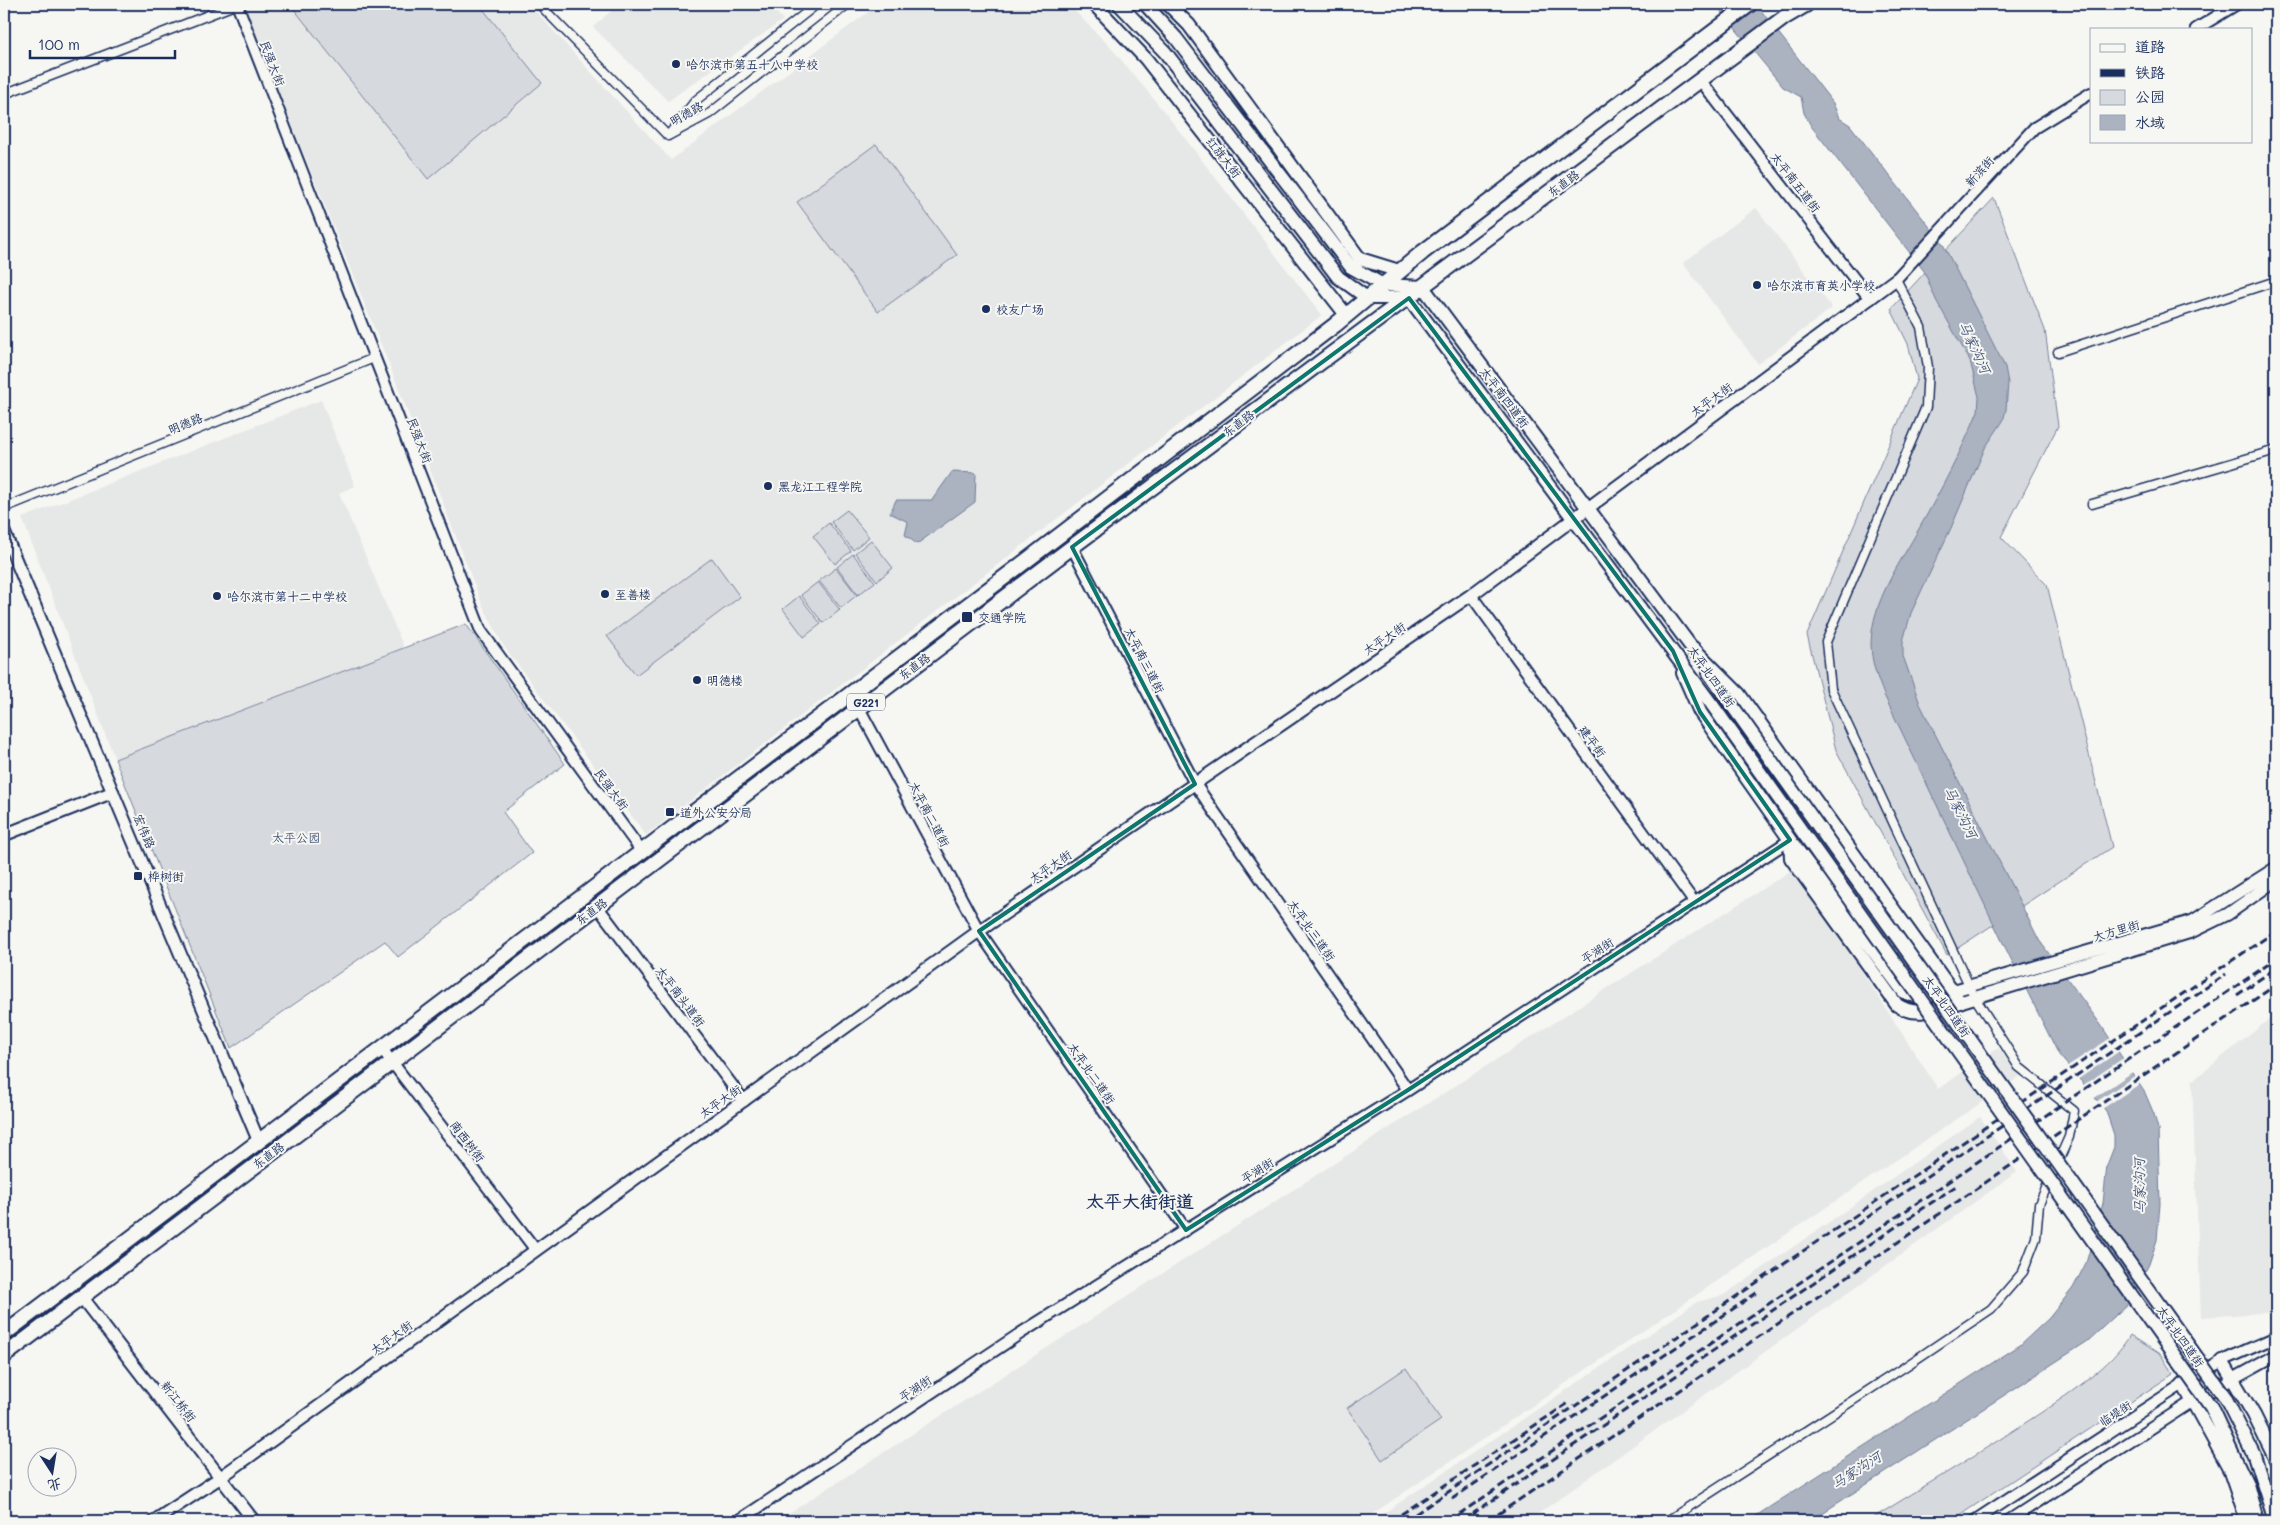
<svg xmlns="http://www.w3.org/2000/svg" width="2280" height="1525" font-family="Mali,'LXGW WenKai TC',sans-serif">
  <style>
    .built { fill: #e6e7e7 }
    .green { fill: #d6d9dd; stroke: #78849e }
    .water { fill: #abb2c0; stroke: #717e99 }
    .pier { fill: #f6f6f2 }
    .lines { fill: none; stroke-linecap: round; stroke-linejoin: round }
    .minor-casing { stroke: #1b2f5e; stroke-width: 11 }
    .tertiary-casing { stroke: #1b2f5e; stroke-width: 14 }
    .secondary-casing { stroke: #1b2f5e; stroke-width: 15 }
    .primary-casing { stroke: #1b2f5e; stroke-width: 16 }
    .trunk-casing { stroke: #1b2f5e; stroke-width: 18 }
    .minor { stroke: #f6f6f2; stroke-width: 8 }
    .tertiary { stroke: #f6f6f2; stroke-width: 10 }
    .secondary { stroke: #f6f6f2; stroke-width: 11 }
    .primary { stroke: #f6f6f2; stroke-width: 12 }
    .trunk { stroke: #f6f6f2; stroke-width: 14 }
    .rail { stroke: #1b2f5e; stroke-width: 3; stroke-dasharray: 8 4; stroke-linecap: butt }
    .primary-bridge-casing { stroke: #1b2f5e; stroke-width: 16; stroke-linecap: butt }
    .primary-bridge { stroke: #f6f6f2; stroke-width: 12 }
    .marked { fill: none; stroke: #0f766e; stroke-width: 4; stroke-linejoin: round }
    .poi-dot { fill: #1b2f5e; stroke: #f6f6f2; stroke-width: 2 }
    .labels { text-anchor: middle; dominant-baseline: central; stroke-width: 4; stroke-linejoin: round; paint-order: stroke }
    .shield { fill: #f6f6f2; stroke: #5d6b8a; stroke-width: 1 }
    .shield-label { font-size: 11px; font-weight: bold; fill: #1b2f5e }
    .street-label { font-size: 12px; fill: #1b2f5e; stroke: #f6f6f2 }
    .poi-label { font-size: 12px; fill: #1b2f5e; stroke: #f6f6f2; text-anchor: start }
    .park-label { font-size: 12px; fill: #405177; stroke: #f6f6f2 }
    .water-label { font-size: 14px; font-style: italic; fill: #46567b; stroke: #f6f6f2 }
    .district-label { font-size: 18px; font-weight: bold; fill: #1b2f5e; stroke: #f6f6f2 }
  </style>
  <rect width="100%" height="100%" fill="#f6f6f2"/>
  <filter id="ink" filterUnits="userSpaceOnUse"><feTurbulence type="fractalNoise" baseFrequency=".02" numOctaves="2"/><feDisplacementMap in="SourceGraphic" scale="10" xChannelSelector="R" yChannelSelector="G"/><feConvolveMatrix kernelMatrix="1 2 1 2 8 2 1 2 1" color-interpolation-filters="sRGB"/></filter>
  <g filter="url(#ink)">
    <path class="built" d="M243,4H529L671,160L879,4H1068L1113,50L1166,114L1322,315L646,835L503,645L482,604L391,369Z
      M619,4H770L783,20L668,101L593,27Z
      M1756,208L1832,308L1758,364L1683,263Z
      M321,400L355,486L339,493L404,648L115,759L22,518Z
      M1795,868L1938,1089L1998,1048L2022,1075L1362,1521H777Z
      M2276,1014V1312L2201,1317L2192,1081Z
      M1980,1117L2017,1172L1528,1521H1372L1697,1302L1724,1295Z"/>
    <path class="green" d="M290,4H479L542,83L428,179Z
      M876,144L957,255L878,312L797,202Z
      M1994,198L2045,330L2058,426L2001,537L2047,585L2112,847L1947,955L1836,750L1807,635L1917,379L1908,344L1891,309Z
      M847,510L869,537L853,550L831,522Z
      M829,523L851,551L835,564L813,536Z
      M871,540L893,568L877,581L855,553Z
      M853,554L875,582L858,595L837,567Z
      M712,558L740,597L636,675L607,636Z
      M836,568L857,595L841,608L819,581Z
      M818,582L840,610L823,623L801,595Z
      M799,596L821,624L804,637L783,609Z
      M466,624L565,764L503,812L532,853L398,957L385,941L231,1048L115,759Z
      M2130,1335L2161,1355L2173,1374L1951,1521H1868C1926,1485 1985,1450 2042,1412C2071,1392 2112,1366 2130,1335Z
      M1406,1368L1441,1420L1382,1460L1347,1408Z"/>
    <path class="water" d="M1715,4H1756L1833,103L1839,118L1850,125L1943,244L2005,367L2008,383L2006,410L2003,421L1985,448L1951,528L1911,613L1903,641V656L1920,704L2039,940L2101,1025L2145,1093L2154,1114L2158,1129L2160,1204L2157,1240L2149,1264L2130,1302L2088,1341L1810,1521H1748L2020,1345L2049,1318L2073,1288L2086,1263L2103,1203L2107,1165L2114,1147V1135L2106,1111L2059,1055L2004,945L1884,695C1877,677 1871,662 1871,643C1872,601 1900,563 1920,527C1941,490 1962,450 1978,411L1979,397L1970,361L1936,300L1924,271L1811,126L1804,113L1801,97L1783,87Z
      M952,472L976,473L975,502L917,544L905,535L908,522L890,513L896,500H932Z"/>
    <path class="pier" d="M2112,1037L2121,1050L2077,1080L2066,1067Z
      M2125,1057L2134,1071L2093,1099L2082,1086Z
      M2136,1075L2141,1083L2102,1109L2096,1102Z"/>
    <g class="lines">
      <defs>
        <path id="minor" d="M539,4L668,136
          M4,94L237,4
          M671,132L695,101L817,4
          M668,136L709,114L848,4
          M2058,352L2276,281
          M2092,504L2276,450
          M4,508L374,358
          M1667,1521L1906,1366L1991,1309L2023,1272L2036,1238L2039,1204L2069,1137L2074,1111L2019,1067L1974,996L1831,689L1826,642L1926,407L1928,367L1921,327L1896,279"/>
        <path id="tertiary" d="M237,4L481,631L642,852
          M2196,29L2237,4
          M1701,81L1870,299
          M1896,279L2034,128L2091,93
          M1072,547L1195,784L1408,1090
          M1471,595L1694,902
          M859,708L979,931L1186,1230
          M597,906L744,1101
          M382,1049L535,1249
          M738,1521L1021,1333L1408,1090L1790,840
          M1974,1521L2183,1384L2222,1361L2276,1337
          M2008,1521L2193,1401L2276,1355"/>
        <path id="secondary" d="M4,532L259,1142
          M4,835L113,792
          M1952,991L2193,921L2276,868
          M1960,1002L2191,932L2228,914L2276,880
          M82,1298L254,1521
          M154,1521L221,1477L979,931L1471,595L1896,279"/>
        <path id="primary" d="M1094,4L1146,59L1347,316
          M1119,4L1165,52L1338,277L1367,298H1409L1713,706
          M1145,4L1176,38L1351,267L1383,285L1423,287L1695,652
          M1168,4L1189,25L1360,259L1399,271
          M1683,673L1700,712L1790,840L1791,858L1897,1005C1917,1019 1938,1008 1960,1002L1739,694L1692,647
          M1709,673L1726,697
          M1790,840L1903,991C1918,1000 1932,996 1948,992
          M2222,1361L2254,1415L2276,1460
          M2183,1384L2228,1466L2247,1521
          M2225,1397L2254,1455L2275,1521
          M2211,1407L2247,1484L2257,1521"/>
        <path id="trunk" d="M4,1334L1018,567L1335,325L1423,252L1750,4
          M4,1356L1072,547L1785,17L1807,4"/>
      </defs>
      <use href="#minor" class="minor-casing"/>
      <use href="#tertiary" class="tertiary-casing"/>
      <use href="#secondary" class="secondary-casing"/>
      <use href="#primary" class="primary-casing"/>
      <use href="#trunk" class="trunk-casing"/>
      <use href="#minor" class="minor"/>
      <use href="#tertiary" class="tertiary"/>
      <use href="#secondary" class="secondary"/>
      <use href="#primary" class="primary"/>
      <use href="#trunk" class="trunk"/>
      <path class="rail" d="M2237,995L2276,968
        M1837,1238L2226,974
        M1452,1499L1758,1292
        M1391,1521L1570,1402
        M1405,1521C1696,1325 1985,1126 2276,931
        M1449,1521L2276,959
        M1462,1521L1956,1186
        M1488,1521L2276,985"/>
      <defs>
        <path id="primary-bridge" d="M1726,697L2225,1397
          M1713,706L2211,1407"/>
      </defs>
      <use href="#primary-bridge" class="primary-bridge-casing"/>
      <use href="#primary-bridge" class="primary-bridge"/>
    </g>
  </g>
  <path class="marked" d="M1409,298L1673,651L1700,712L1790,840L1408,1090L1186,1230L979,931L1195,784L1072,547Z"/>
  <g class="poi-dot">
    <circle cx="676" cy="64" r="5"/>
    <circle cx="1757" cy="285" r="5"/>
    <circle cx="986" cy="309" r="5"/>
    <circle cx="768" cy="486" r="5"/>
    <circle cx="605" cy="594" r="5"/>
    <circle cx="217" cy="596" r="5"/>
    <rect x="961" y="611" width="12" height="12" rx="2.5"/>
    <circle cx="697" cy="680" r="5"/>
    <rect x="665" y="807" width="10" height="10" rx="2.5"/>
    <rect x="133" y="871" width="10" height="10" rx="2.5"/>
  </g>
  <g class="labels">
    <rect class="shield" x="847" y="693.5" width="38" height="17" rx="4"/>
    <g class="shield-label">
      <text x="866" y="702">G221</text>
    </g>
    <g class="street-label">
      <text transform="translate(273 63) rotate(69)">民强大街</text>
      <text transform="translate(686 113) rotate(-29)">明德路</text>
      <text transform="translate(1224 157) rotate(52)">红旗大街</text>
      <text transform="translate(1979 171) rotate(-48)">新滨街</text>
      <text transform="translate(1796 182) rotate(52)">太平南五道街</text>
      <text transform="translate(1563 183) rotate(-37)">东直路</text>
      <text transform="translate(1505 397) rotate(53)">太平南四道街</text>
      <text transform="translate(1711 399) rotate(-36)">太平大街</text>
      <text transform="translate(185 423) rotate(-22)">明德路</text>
      <text transform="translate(1238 423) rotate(-37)">东直路</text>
      <text transform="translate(420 440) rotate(69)">民强大街</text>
      <text transform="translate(1384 638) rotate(-34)">太平大街</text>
      <text transform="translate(1145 660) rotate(63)">太平南三道街</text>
      <text transform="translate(914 666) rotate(-37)">东直路</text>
      <text transform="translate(1712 676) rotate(55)">太平北四道街</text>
      <text transform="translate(1593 741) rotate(54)">建平街</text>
      <text transform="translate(612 789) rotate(54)">民强大街</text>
      <text transform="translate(930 814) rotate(62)">太平南二道街</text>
      <text transform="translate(145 831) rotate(67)">宏伟路</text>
      <text transform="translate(1050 866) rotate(-34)">太平大街</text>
      <text transform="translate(591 911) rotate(-37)">东直路</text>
      <text transform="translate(1312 930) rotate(55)">太平北三道街</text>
      <text transform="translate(2116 930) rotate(-16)">大方里街</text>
      <text transform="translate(1597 950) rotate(-33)">平湖街</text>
      <text transform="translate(681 996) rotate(53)">太平南头道街</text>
      <text transform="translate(1947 1006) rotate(55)">太平北四道街</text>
      <text transform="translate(1092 1073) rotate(55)">太平北二道街</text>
      <text transform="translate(720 1101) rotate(-35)">太平大街</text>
      <text transform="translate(468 1141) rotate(53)">南西树街</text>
      <text transform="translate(268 1155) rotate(-37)">东直路</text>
      <text transform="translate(1257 1170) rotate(-32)">平湖街</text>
      <text transform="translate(2181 1336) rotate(55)">太平北四道街</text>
      <text transform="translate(391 1337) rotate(-36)">太平大街</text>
      <text transform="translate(915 1388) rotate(-34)">平湖街</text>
      <text transform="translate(179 1401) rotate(52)">新江桥街</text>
      <text transform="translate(2115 1413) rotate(-33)">临堤街</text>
    </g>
    <g class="poi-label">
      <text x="686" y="64">哈尔滨市第五十八中学校</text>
      <text x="1767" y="285">哈尔滨市育英小学校</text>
      <text x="996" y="309">校友广场</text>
      <text x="778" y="486">黑龙江工程学院</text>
      <text x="615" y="594">至善楼</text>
      <text x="227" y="596">哈尔滨市第十二中学校</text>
      <text x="978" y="617">交通学院</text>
      <text x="707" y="680">明德楼</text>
      <text x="680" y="812">道外公安分局</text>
      <text x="148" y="876">桦树街</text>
    </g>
    <g class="park-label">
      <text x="296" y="837">太平公园</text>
    </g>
    <g class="water-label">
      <text transform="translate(1975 347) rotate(65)">马家沟河</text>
      <text transform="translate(1961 812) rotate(63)">马家沟河</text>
      <text transform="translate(2139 1186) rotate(-91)">马家沟河</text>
      <text transform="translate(1856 1470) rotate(-33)">马家沟河</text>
    </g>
    <g class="district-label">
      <text x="1140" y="1201">太平大街街道</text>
    </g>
  </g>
  <rect width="2280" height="1525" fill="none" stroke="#f6f6f2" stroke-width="20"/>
  <rect x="10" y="10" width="2260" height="1505" fill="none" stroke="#1b2f5e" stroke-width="2" filter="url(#ink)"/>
  <rect x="2090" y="28" width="162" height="115" fill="#f6f6f2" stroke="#9ea6b7"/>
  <rect x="2100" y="44" width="25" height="8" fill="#f6f6f2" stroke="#9ea6b7"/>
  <text x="2135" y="52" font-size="15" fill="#1b2f5e">道路</text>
  <rect x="2100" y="69" width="25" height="8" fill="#1b2f5e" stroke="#9ea6b7"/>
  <text x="2135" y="78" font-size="15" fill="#1b2f5e">铁路</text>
  <rect x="2100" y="90" width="25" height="15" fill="#d6d9dd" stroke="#9ea6b7"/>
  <text x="2135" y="102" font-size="15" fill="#1b2f5e">公园</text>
  <rect x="2100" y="115" width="25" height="15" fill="#abb2c0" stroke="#9ea6b7"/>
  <text x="2135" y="128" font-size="15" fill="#1b2f5e">水域</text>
  <g transform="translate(52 1472) rotate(168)"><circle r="24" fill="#f6f6f2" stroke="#9ea6b7"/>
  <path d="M0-4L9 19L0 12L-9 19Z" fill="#1b2f5e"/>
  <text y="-8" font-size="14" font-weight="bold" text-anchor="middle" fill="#1b2f5e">北</text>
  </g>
  <path d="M30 50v8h145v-8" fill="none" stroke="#1b2f5e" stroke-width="2.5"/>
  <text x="38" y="50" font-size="15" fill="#1b2f5e" stroke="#f6f6f2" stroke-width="4" paint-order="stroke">100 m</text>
</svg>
